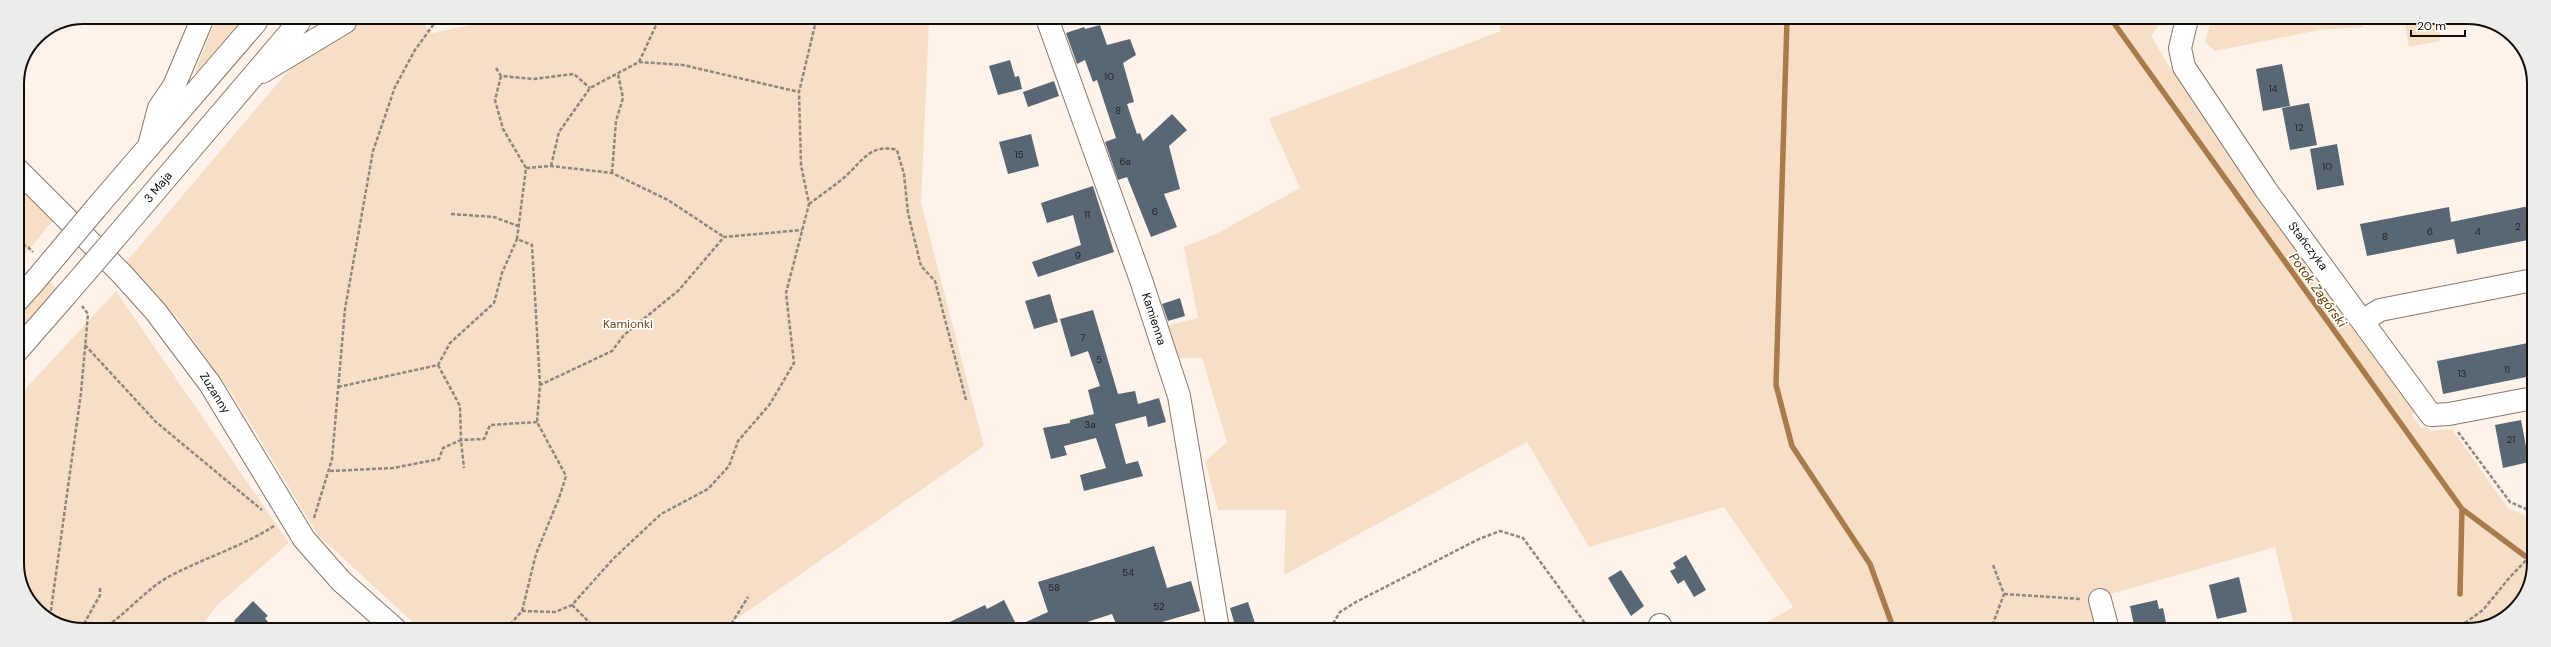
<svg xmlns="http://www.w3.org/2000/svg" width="2551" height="647" font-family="'DM Sans',sans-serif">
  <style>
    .green { fill: #f7dfc7 }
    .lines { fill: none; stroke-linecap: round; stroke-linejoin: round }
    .stream { stroke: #a87b4b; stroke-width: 5.5 }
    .building { fill: #596674 }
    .minor-casing { stroke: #87796b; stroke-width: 24 }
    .major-casing { stroke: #87796b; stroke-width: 24 }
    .path { stroke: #8e867f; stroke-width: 2.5; stroke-dasharray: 4 2; stroke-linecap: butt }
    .minor { stroke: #fff; stroke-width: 22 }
    .major { stroke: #fff; stroke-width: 22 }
    .major-bridge-casing { stroke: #87796b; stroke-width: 24; stroke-linecap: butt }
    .major-bridge { stroke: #fff; stroke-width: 22 }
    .labels { text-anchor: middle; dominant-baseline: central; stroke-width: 3.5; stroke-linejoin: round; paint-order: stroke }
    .number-label { font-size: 10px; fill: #242323 }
    .street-label { font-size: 12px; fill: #120d08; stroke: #fff }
    .park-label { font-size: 12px; fill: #724917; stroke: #fff }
    .water-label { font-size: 13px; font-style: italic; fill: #613900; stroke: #fff }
    .rim { fill: none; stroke: #120d08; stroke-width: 2 }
  </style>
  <rect width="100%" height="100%" fill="#fdf3ea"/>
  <path class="green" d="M2404,18H2440V41L2409,47Z
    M2159,19L2157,28L2151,36L2167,63L2351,327L2415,412L2412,415L2421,428L2426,426L2430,431L2452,429L2508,508L2533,519V576L2511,614L2467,630H2295L2275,547L2107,595L2101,630H1753L1793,607L1724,507L1589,547L1527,442L1284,575L1286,510H1218L1205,461L1227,442L1202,358H1178L1169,325L1198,318L1184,247L1218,233L1300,188L1269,119L1501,31L1498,20Z
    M2211,19H2364L2363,27L2319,30L2215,51L2205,42Z
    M420,21L433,33L489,21H929L921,203L984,446L735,620L690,629H420L318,535L234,397L176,316L123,266L288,71L341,31L367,22Z
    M215,22H243L197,74L195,71Z
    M17,180L55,218L17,264Z
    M47,279L57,289L17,339V314Z
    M116,291L289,543L216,606L200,629H71L33,607L17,568V398Z"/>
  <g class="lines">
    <path class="stream" d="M1787,19L1776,385L1792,446L1870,564L1894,630
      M2111,19L2462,509L2525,556
      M2532,561H2533
      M2460,594L2462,509"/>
  </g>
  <path class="building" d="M1100,25L1107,45L1130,39L1136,55L1123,63L1134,102L1127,104L1137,134L1140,133L1143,141L1172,114L1187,130L1169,146L1180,189L1164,194L1177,227L1151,237L1127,177L1118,180L1105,142L1116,138L1097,80L1093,82L1085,60L1077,64L1066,33L1084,27L1085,29Z
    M1010,60L1015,77L1019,76L1022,89L998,95L989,66Z
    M2282,64L2290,106L2263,111L2256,69Z
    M1054,81L1059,96L1028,107L1023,92Z
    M2309,103L2317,145L2290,150L2282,108Z
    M1031,134L1039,166L1008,174L999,142Z
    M2337,144L2344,185L2317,190L2310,149Z
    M1093,186L1114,252L1038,277L1032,262L1081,245L1073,215L1047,223L1041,203Z
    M2534,205L2533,239L2457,254L2454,239L2367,256L2360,224L2449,207L2451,222Z
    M1050,294L1058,322L1034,329L1025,301Z
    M1180,298L1185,316L1168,321L1162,304Z
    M1093,310L1118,394L1135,391L1138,404L1159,398L1166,422L1148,427L1146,416L1115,424L1126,464L1138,461L1143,476L1084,491L1080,475L1106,468L1096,438L1064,446L1067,455L1051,459L1043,428L1070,423V420L1094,414L1088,390L1100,386L1088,351L1071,357L1060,319Z
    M2533,342V360L2528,361L2531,376L2443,394L2437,361Z
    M2521,420L2529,462L2503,468L2495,425Z
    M1154,546L1167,588L1191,581L1200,611L1138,629H1118L1112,614L1065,629H935L985,605L987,609L1004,600L1017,626L1048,612L1038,582Z
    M1686,555L1706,590L1694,597L1684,580L1678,584L1670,571L1676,568L1673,563Z
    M1621,570L1644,606L1631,616L1608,578Z
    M2239,577L2247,612L2217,619L2209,585Z
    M2157,600L2159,609L2163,608L2167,627L2164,630H2135L2130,606Z
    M253,601L268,616L265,618L273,629H241L234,621Z
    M1248,602L1256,626L1236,629L1230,608Z"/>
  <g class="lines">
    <defs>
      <path id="minor" d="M2187,19L2180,48L2184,67L2266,190L2431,415L2449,414L2533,398
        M1048,21L1141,280L1179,396L1218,629
        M17,169L122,274L156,312L210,384L304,539L341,581L395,629
        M2364,320L2380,310L2533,280
        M2100,600L2108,630
        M1660,625L1662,630"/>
      <path id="major" d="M262,72L345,22
        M150,142L159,108L174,86L201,22
        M96,208L256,22
        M115,238L299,22
        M17,301L34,282
        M17,351L65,296"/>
    </defs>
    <use href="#minor" class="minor-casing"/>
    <use href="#major" class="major-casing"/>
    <path class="path" d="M502,21H536
      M639,62L658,21
      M496,68L501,76L534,79L574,74L590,88
      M501,76L495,100L503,129L526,168
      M551,166L559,132L590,88L639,62L683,65L799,92
      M612,173L616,121L623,98L618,74
      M809,204C821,195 834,186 846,176C862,161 871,143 897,150L904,174L908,213L921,266L935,281L966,400
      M451,214L494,217L518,226
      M17,242L28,247L33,252
      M85,345L156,422L262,510
      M438,365L460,406L461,440L484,439L490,425L537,422
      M540,385L532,245L517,239L526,168L551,166L612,173L668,200L724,237
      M338,387L438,365L450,343L494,303L502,273L517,239
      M2458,432L2510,502L2533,512
      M330,471L393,468L439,459L443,448L461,440L464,468
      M314,518L332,459L345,309L373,151L395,87L415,50L436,21
      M2533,546L2529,541L2533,532
      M2004,594L2081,599
      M572,605L596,629
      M522,611L536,554L559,498L566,476L537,422L540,385L612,351L624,335L679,290L724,237L802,230
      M51,614L67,627
      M50,617L81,393L88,314L82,306
      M81,629L100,595V588
      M102,629C125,616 144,590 170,576C204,558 241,547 274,526
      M506,629L522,611L555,612L572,605L613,559L661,514L708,489L729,466L738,441L770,404L794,363L786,293L809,204L801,165L799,92L816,21
      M728,629L748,597
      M1330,629L1340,612L1356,602L1479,539L1500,531L1523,538L1590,630
      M1576,630L1584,621
      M1989,630L1992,626L2004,594L1993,565
      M2455,630L2483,610L2510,577L2533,553"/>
    <use href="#minor" class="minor"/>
    <use href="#major" class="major"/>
    <defs>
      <path id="major-bridge" d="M34,282L96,208
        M65,296L115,238"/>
    </defs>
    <use href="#major-bridge" class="major-bridge-casing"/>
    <use href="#major-bridge" class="major-bridge"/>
  </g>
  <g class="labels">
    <g class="number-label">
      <text x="1109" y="76">10</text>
      <text x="2273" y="88">14</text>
      <text x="1118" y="110">8</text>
      <text x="2299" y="127">12</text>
      <text x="1019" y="154">15</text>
      <text x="1125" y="161">6a</text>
      <text x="2327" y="166">10</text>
      <text x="1155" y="211">6</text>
      <text x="1087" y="214">11</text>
      <text x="2518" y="226">2</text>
      <text x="2430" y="231">6</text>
      <text x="2478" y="231">4</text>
      <text x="2385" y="236">8</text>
      <text x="1078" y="255">9</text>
      <text x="1083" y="337">7</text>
      <text x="1099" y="359">5</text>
      <text x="2507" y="369">11</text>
      <text x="2462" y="373">13</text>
      <text x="1090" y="424">3a</text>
      <text x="2511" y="439">21</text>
      <text x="1128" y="572">54</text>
      <text x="1054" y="587">58</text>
      <text x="1159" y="606">52</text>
    </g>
    <g class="street-label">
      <text transform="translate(158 187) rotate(-50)">3 Maja</text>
      <text transform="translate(2308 246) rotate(53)">Stańczyka</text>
      <text transform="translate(1154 319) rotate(72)">Kamienna</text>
      <text transform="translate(215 393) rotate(58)">Zuzanny</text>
    </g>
    <g class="park-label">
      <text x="628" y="324">Kamionki</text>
    </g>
    <g class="water-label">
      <text transform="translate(2318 290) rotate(54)">Potok Zagórski</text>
    </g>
  </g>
  <path d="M0 0H2551V647H0ZM84 24H2467A60 60 0 0 1 2527 84V563A60 60 0 0 1 2467 623H84A60 60 0 0 1 24 563V84A60 60 0 0 1 84 24Z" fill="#ececeb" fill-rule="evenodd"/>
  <path class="rim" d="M84 24H2467A60 60 0 0 1 2527 84V563A60 60 0 0 1 2467 623H84A60 60 0 0 1 24 563V84A60 60 0 0 1 84 24Z"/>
  <path d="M2411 30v6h54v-6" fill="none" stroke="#120d08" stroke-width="2"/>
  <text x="2417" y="30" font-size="12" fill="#120d08" stroke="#ffffff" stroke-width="3" paint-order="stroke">20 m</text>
</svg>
